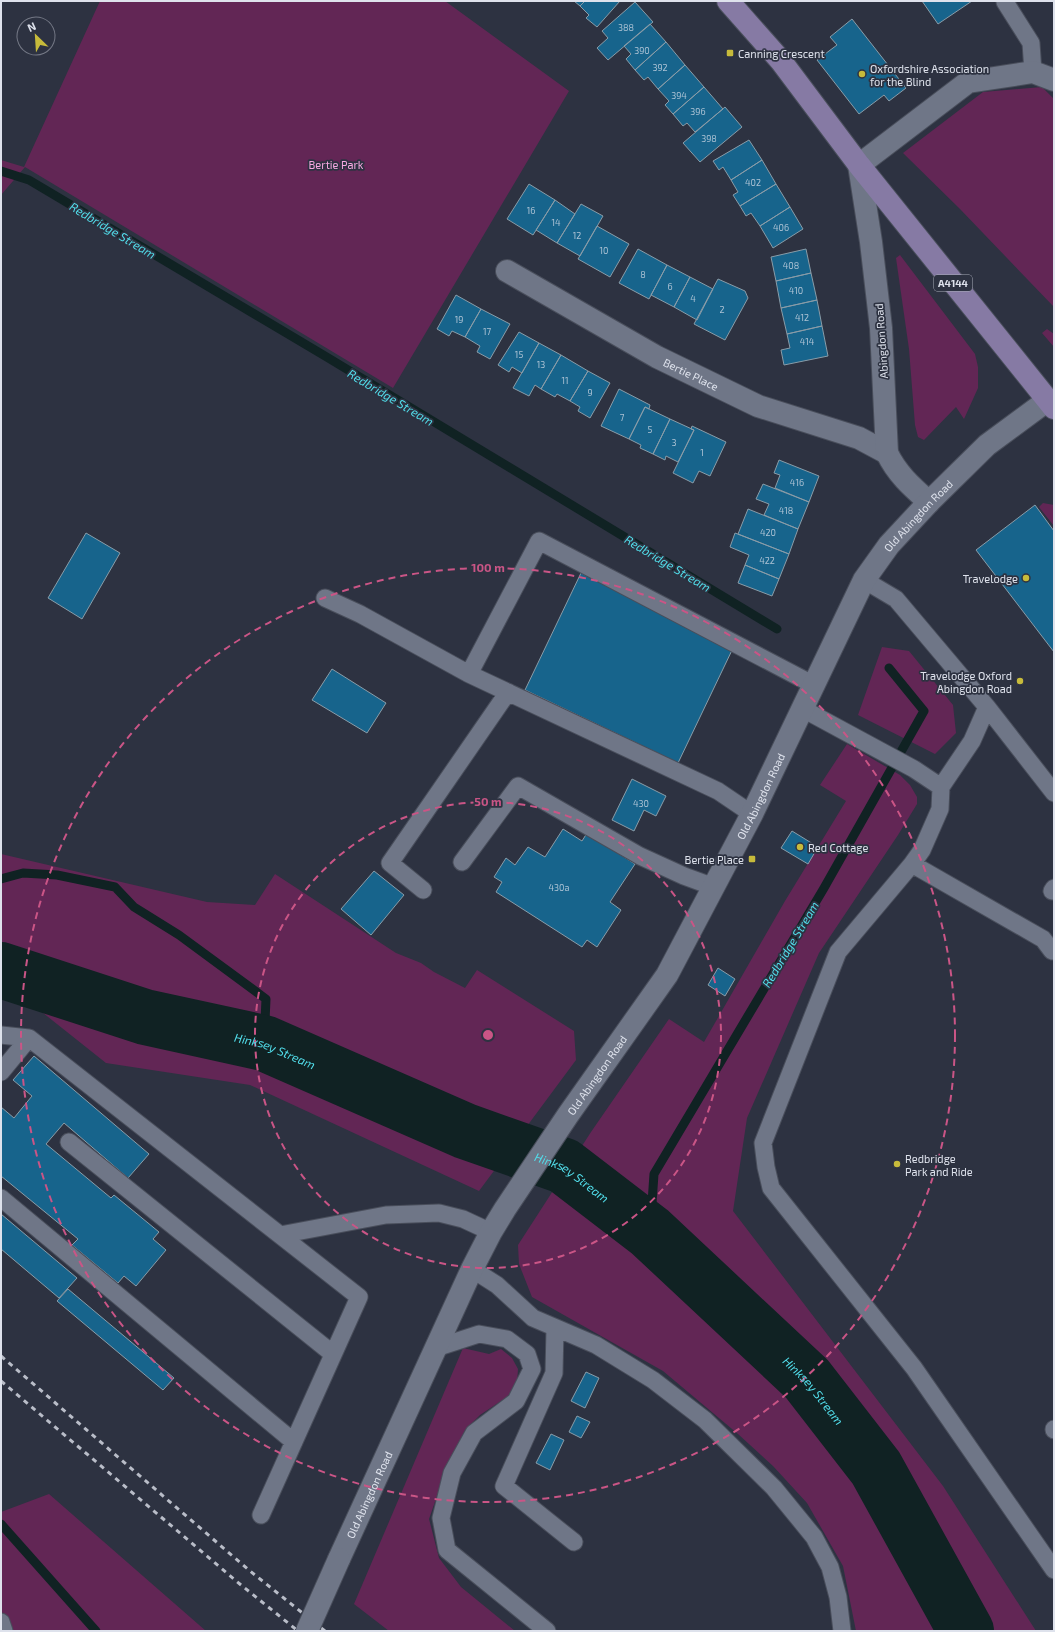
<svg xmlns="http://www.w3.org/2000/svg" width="1055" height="1632" font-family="'Exo 2',sans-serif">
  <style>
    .green { fill: #622655 }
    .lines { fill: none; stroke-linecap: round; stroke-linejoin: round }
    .stream { stroke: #102223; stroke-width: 9 }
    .river { stroke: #102223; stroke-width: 56 }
    .building { fill: #17648c; stroke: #899ca8 }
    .service-casing { stroke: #494e5b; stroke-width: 19 }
    .minor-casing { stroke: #494e5b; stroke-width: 24 }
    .tertiary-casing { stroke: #494e5b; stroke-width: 24 }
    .primary-casing { stroke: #494e5b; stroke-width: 24 }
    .service { stroke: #6f7687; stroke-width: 17 }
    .minor { stroke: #6f7687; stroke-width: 22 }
    .tertiary { stroke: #6f7687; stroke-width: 22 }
    .primary { stroke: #867aa4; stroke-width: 22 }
    .rail { stroke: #b9bdc8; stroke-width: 3; stroke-dasharray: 5 5; stroke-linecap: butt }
    .tertiary-bridge-casing { stroke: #494e5b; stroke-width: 24; stroke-linecap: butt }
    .tertiary-bridge { stroke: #6f7687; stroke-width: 22 }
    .ring { fill: none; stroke: #ca5586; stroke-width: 2; stroke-dasharray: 7 5 }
    .poi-dot { fill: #c7bb3b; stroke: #2d3241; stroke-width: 1.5 }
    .labels { text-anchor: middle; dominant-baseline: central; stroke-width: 3.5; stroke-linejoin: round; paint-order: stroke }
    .number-label { font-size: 9px; fill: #acc2d4 }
    .shield { fill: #2d3241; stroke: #a9adb9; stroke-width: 1 }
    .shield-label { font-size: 10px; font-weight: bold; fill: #dee2ec }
    .poi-label { font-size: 11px; fill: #dee2ec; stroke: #2d3241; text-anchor: start }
    .park-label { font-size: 11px; fill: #f8a8e2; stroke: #2d3241 }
    .street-label { font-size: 11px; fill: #dee2ec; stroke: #2d3241 }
    .water-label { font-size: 12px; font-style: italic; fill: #52deeb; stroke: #2d3241 }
    .centre { fill: #ca5586; stroke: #2d3241; stroke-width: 2 }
    .ring-label { font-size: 12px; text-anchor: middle; font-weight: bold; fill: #ca5586; stroke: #2d3241; stroke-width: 3.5; stroke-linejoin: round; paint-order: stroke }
  </style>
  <rect width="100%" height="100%" fill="#2d3241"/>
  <path class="green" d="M100,1H445L569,91L393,388L25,167L1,195V160L24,167Z
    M1042,87L1054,99V307L960,209L903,153L983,92Z
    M900,255L975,354L978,367V388L964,419L956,407L924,440L918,437L915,425L909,349L896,258Z
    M1047,329L1054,334V347L1042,333Z
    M1043,503L1054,505V526L1039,507Z
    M882,647L909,651L953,705L956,733L935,754L858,715Z
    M847,744L900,775L910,785L917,797V804L898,835L819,953L747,1118L733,1211L943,1486L1036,1631H856L843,1566L807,1503L773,1466L738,1434L663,1371L532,1297L519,1264L518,1245L591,1132L669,1019L704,1042L785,901L846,801L820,785Z
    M1,854L207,902L255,905L275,874L396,953L421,963L434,972L465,988L477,970L574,1031L576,1060L479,1191L250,1085L106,1063L23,997L1,992Z
    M463,1348L489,1354L501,1349L512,1358L518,1369L517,1383L510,1395L480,1415L465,1430L446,1470L429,1519L439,1558L461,1587L515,1631H389L354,1604Z
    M49,1494L206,1631H1V1512Z"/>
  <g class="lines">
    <path class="stream" d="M1,171L29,180L325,356L777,629
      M1,879L23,873L57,875L115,887L134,907L179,935L266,999L264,1043
      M650,1232L654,1174L824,888L924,711L889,668
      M1,1524L96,1631"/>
    <path class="river" id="s1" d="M1,970L145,1017L264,1043L465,1131L564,1166L650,1232L807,1379L876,1468L966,1631"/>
  </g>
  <path class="building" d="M574,1H585L580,6Z
    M585,1H620L597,27L586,18L589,15L580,6Z
    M922,1H972L938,24Z
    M635,2L653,22L608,60L597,48L608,38L602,31Z
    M852,19L906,88L889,101L884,95L859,114L817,60L837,45L830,37Z
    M650,24L666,42L635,70L626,59L631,54L624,46Z
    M666,42L685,65L658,89L648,77L644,80L635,70Z
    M685,65L704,87L673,114L665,105L669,101L658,89Z
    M704,87L723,109L695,132L687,123L683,126L673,114Z
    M725,107L742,127L700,162L683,143Z
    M749,140L762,160L731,180L723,167L719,170L713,161Z
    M762,160L776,184L740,206L733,195L738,192L731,180Z
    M529,184L555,200L533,235L507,219Z
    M776,184L790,207L760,226L751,213L746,216L740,206Z
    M555,200L575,214L557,243L536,230Z
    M581,204L603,216L580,256L557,243Z
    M790,207L803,229L773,248L760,226Z
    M597,226L629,244L610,277L578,259Z
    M638,249L667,265L649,299L619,283Z
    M806,249L811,273L776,281L771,257Z
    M667,265L690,277L674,307L651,295Z
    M811,273L817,300L781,308L776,281Z
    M690,277L713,289L697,320L674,307Z
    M718,279L745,291L748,298L725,340L694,324Z
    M456,295L481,309L465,337L452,331L449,336L437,329Z
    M817,300L822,326L787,334L781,308Z
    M481,309L510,324L490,359L477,352L480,346L465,337Z
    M822,326L828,356L784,365L781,350L790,348L787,334Z
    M519,332L539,343L522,373L512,367L509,372L498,365Z
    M539,343L561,355L541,389L535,385L529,396L513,388Z
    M561,355L588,371L570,401L557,394L555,397L541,389Z
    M588,371L610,383L590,418L578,411L580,407L570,401Z
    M619,389L650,405L649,409L645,407L629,439L601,426Z
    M645,407L670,419L653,454L640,448L641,445L629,439Z
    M670,419L694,430L678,462L666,456L665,460L653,454Z
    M692,426L726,442L710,476L699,471L693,483L673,473L694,430L691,429Z
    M779,460L819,476L809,502L775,488L780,475L774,473Z
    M763,484L809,502L798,529L764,515L769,504L756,499Z
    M1035,505L1054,531V652L976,550Z
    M748,509L798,529L789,554L738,534Z
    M86,533L120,553L82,619L48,598Z
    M735,533L789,554L779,579L745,565L749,555L730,547Z
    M745,565L779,579L772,596L738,583Z
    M581,573L734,646L678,763L525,690Z
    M332,669L386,703L367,733L312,700Z
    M632,779L666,796L656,816L644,810L634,831L612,820Z
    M563,829L582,841L587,833L635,864L610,902L621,910L597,947L587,940L582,947L496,892L502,882L494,877L506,858L515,865L528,847L545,857Z
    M792,831L818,847L808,864L781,848Z
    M374,871L404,895L371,935L341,909Z
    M718,968L735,979L725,996L708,985Z
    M34,1056L149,1154L128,1178L64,1123L46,1144L111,1198L114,1195L159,1232L153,1239L166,1250L136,1286L124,1276L118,1283L72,1245L78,1239L1,1176V1107L14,1118L32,1096L13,1080Z
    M1,1214L77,1278L59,1298L1,1249Z
    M68,1289L174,1378L163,1390L57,1301Z
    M586,1372L599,1378L585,1408L571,1401Z
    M577,1416L590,1422L581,1438L569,1432Z
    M551,1434L564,1440L550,1470L536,1463Z"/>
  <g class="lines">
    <defs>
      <path id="service" d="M1005,2L1031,43L1033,72
        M864,580L896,599L987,707L1054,793
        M325,598L360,614L469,674
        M987,707L972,741L941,787L940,809L922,850L912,864L838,952L763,1143L766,1167L771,1188L914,1368L1054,1570
        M803,709L914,769L941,787
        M752,814L718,791L469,674L539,541L814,685
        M462,862L518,786L640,856L684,876L714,887
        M912,864L1043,939L1052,951L1054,949
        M423,890L390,863L508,692
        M1052,891L1054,888
        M1,1035L29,1038
        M1,1072L29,1038L280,1235L386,1215L439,1213L463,1219L491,1232
        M69,1142L333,1354
        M1,1198L294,1442
        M472,1269L497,1285L533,1318L596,1345L653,1380L705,1420L774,1488L814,1537L830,1567L838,1597L842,1631
        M555,1328L554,1373L504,1486L574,1542
        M436,1348L479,1334L507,1339L527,1354L532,1369L516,1401L474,1433L452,1473L441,1518L447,1550L547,1631
        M1054,1429V1430
        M261,1515L359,1297L280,1235
        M1,1622L4,1631"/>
      <g id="minor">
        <path id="s2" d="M507,271L657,357L758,406L859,438L887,453"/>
        <path d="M929,502C912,487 897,474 887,453L881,328L871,242L859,165L968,82L1033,72L1054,80"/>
      </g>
      <g id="tertiary">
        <path id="s3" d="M339,1559L472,1269L491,1232L505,1209L568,1115L667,975L752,814L864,580L889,545L929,502L987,445L1048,400"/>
      </g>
      <path id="primary" d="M728,1L781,61L859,165L1054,408"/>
    </defs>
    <use href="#service" class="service-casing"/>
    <use href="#minor" class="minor-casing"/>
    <use href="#tertiary" class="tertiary-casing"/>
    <use href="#primary" class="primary-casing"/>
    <use href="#service" class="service"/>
    <use href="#minor" class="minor"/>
    <use href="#tertiary" class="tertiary"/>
    <use href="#primary" class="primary"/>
    <path class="rail" d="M1,1356L250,1571L325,1631
      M1,1381L241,1585L298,1631"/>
    <defs>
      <path id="tertiary-bridge" d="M307,1631L339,1559"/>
    </defs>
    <use href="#tertiary-bridge" class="tertiary-bridge-casing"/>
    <use href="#tertiary-bridge" class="tertiary-bridge"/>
  </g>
  <g class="ring">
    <circle cx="488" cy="1035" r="233"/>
    <circle cx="488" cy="1035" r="467"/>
  </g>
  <g class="poi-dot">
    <rect x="726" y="49" width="8" height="8" rx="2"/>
    <circle cx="862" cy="74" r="4"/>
    <circle cx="1026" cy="578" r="4"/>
    <circle cx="1020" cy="681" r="4"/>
    <circle cx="800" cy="847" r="4"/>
    <rect x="748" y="855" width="8" height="8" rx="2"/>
    <circle cx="897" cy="1164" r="4"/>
  </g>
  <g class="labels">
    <g class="number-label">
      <text x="626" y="27">388</text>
      <text x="642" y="50">390</text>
      <text x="660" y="67">392</text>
      <text x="679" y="95">394</text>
      <text x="698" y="111">396</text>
      <text x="709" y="138">398</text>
      <text x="753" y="182">402</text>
      <text x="531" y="210">16</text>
      <text x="556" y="222">14</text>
      <text x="781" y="227">406</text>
      <text x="577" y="235">12</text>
      <text x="604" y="250">10</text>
      <text x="791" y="265">408</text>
      <text x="643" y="274">8</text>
      <text x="670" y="286">6</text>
      <text x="796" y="290">410</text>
      <text x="693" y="298">4</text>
      <text x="722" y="309">2</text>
      <text x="802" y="317">412</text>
      <text x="459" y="319">19</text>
      <text x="487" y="331">17</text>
      <text x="807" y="341">414</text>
      <text x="519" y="354">15</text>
      <text x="541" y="364">13</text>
      <text x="565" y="380">11</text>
      <text x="590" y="392">9</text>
      <text x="622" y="417">7</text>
      <text x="650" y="429">5</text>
      <text x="674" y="442">3</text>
      <text x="702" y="452">1</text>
      <text x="797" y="482">416</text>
      <text x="786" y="510">418</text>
      <text x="768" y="532">420</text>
      <text x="767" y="560">422</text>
      <text x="641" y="803">430</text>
      <text x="559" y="887">430a</text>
    </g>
    <rect class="shield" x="934" y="275" width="38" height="16" rx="3"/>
    <g class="shield-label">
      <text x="953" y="283">A4144</text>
    </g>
    <g class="poi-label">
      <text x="738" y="53">Canning Crescent</text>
      <text x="870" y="68">Oxfordshire Association<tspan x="870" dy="13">for the Blind</tspan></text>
      <text x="1018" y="578" text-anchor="end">Travelodge</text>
      <text x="1012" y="675" text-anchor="end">Travelodge Oxford<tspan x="1012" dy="13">Abingdon Road</tspan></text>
      <text x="808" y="847">Red Cottage</text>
      <text x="744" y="859" text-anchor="end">Bertie Place</text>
      <text x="905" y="1158">Redbridge<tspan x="905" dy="13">Park and Ride</tspan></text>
    </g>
    <g class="park-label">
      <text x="336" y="164">Bertie Park</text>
    </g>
    <g class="street-label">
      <text transform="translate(881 341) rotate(-94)">Abingdon Road</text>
      <text stroke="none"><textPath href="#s2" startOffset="211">Bertie Place</textPath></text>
      <text stroke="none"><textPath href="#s3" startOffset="1198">Old Abingdon Road</textPath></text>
      <text stroke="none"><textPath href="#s3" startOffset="874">Old Abingdon Road</textPath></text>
      <text stroke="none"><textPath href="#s3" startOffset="550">Old Abingdon Road</textPath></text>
      <text stroke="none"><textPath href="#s3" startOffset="71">Old Abingdon Road</textPath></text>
    </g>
    <g class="water-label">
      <text transform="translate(113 230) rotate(31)">Redbridge Stream</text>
      <text transform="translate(391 397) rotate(31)">Redbridge Stream</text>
      <text transform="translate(668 563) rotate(31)">Redbridge Stream</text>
      <text transform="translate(790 944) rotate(-59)">Redbridge Stream</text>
      <text stroke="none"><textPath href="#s1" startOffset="286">Hinksey Stream</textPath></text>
      <text stroke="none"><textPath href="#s1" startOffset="610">Hinksey Stream</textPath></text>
      <text stroke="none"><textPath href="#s1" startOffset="934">Hinksey Stream</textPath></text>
    </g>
  </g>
  <circle cx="488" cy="1035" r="6" class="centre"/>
  <g class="ring-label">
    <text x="488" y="572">100 m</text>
    <text x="488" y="806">50 m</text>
  </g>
  <rect width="1055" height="1632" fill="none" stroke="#dee2ec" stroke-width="4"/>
  <g transform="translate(36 36) rotate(335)"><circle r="19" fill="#2d3241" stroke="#747885"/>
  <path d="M0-3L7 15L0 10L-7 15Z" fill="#c7bb3b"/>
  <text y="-6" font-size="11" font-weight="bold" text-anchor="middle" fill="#dee2ec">N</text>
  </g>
</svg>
